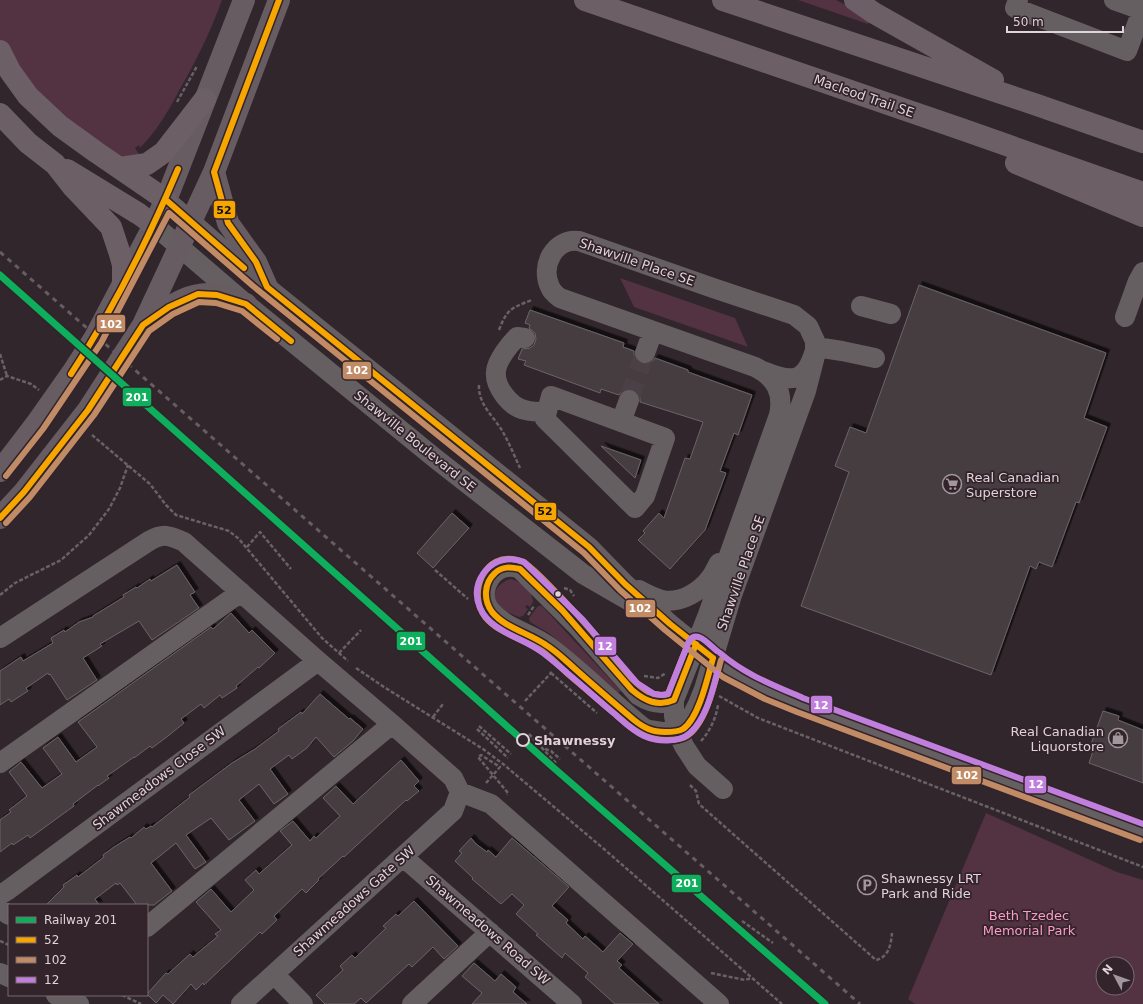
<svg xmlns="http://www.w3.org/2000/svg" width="1143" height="1004" font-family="'DejaVu Sans',sans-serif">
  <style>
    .green { fill: #533241; fill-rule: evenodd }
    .building { fill: #453e41; stroke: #6b6367; filter: url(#shadow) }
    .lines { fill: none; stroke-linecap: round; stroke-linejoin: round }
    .minor-tunnel { stroke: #4a4045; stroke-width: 20; stroke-dasharray: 20 10; stroke-linecap: butt }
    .path { stroke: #696265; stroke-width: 2.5; stroke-dasharray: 4 2; stroke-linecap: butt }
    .minor { stroke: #665f62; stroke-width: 20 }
    .major { stroke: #675c61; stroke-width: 22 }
    .highway { stroke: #6c5f66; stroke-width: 22 }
    .rail { stroke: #655d61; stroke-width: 3; stroke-dasharray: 5 5; stroke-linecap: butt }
    .bus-1-casing { stroke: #33232a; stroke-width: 9 }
    .bus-2-casing { stroke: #33232a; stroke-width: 9 }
    .bus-3-casing { stroke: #33232a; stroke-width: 9 }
    .bus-1 { stroke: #f7a600; stroke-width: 6 }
    .bus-2 { stroke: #c18c65; stroke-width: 6 }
    .bus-3 { stroke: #c07fdc; stroke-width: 6 }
    .rail-1-casing { stroke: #33232a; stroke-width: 10 }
    .rail-1 { stroke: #0daf5c; stroke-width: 7 }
    .bus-dot { fill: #dfd4d9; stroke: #33232a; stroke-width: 1.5 }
    .stop-dot { fill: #33232a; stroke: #dfd4d9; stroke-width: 2 }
    .labels { text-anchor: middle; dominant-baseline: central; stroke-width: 3.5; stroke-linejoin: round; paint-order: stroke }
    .street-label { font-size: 13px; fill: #dfd4d9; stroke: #33232a }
    .poi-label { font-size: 13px; fill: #dfd4d9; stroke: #33232a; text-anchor: start }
    .stop-label { font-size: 13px; font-weight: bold; fill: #dfd4d9; stroke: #33232a; text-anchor: start }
    .park-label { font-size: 13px; fill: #fb9cc9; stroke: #33232a }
    .line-badge { stroke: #33232a; stroke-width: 1.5 }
    .badge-label { font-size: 11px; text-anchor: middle; font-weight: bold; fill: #fff }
    .pale-badge-label { font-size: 11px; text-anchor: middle; font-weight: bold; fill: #111 }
  </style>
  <defs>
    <filter id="shadow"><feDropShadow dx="3.5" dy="-3.5" stdDeviation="0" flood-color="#0009"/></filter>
  </defs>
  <rect width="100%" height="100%" fill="#30262b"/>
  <path class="green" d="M0,0H222C211,31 196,61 180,89C169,110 157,131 140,148L139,145L135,148L141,157L128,164L42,105L0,42Z
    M798,0H836L871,18L868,24Z
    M620,278L735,318L748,347L634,307Z
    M511,579C520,581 533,591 533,602L530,607L527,605L525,607L528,609L523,616L519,617C512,614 503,611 499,606C489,594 499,582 511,579Z
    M538,606H542L621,691L617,694L550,634L530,622L529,618Z
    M986,813L1117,872L1143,880V1004H915L908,999ZM1103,964H1127V988H1103Z"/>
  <path class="building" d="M919,285L1106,353L1084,418L1107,427L1079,503L1076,502L1052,567L1039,562L1036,569L1030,566L991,675L801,606L849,472L835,466L850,427L866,433Z
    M530,310L624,343L623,347L634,351V355L636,360L641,364H647L652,362L655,358L688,370V372L752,395L738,435L734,433L720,471L726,473L705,530L670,569L638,540L645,533L643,531L659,513L664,518L685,458L690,459L703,422L640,402V398L638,393L633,389H627L622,391L619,395L601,389L600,393L524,365L526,361L518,359L522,349L530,348L534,345L536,339L535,333L529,328L530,325L525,323Z
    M601,446L641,460L635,478Z
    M452,513L469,528L433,568L417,553Z
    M177,565L195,592L190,595L199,608L152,640L139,621L100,644L102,646L83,658L97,680L67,700L50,674L49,675L48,673L26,688L28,691L11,702L9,699L0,705V671L21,657L23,661L53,643L51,638L64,630L65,632L79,622L93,617V616L124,597L123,595L136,587L137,588L150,579L151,581Z
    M231,613L249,633L252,630L275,653L259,668L258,667L236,686L237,688L222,698L220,695L204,708L201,704L181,719L184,723L168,736L152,748L150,746L134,758V757L107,776L109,778L98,786V785L73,804L74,806L56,819L30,838L28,835L13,845L12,843L0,852V820L11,812L9,810L27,796L9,772L21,762L42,788L62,774L43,748L58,737L76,762L97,747L78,722L211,627L213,629Z
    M320,694L349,719L350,718L363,729L353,741L334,757L316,737L307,748L292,759L289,755L270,769L288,794L274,804L259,784L239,800L255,821L229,840L211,818L186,835L206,862L195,869L176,843L151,863L172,891L154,905H137L120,883L117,885L116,883L95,899L99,905H46L64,887L63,885L77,875L78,877L104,857L103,855L114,847L130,837L131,838L144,827L146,829L151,826L152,827L190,797L189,795L232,763L255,749L279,731L278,729L301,712L302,714Z
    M1103,711L1119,716L1118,720L1143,730V783L1089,763L1094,748L1090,747Z
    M401,760L419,781L414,786L419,791L407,801L406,800L344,857L343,856L318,879L319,880L306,893L302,889L274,916L277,920L262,934L260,932L204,985L203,983L196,990L191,984L173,1004L163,995L156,1003L147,994L166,973L168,974L190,954L193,957L218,936L215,934L221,930L196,902L211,889L231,912L254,890L245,880L256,870L259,874L292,845L280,831L293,821L310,841L314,836L316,838L340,816L323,798L336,786L353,804Z
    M471,838L476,844L487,852L488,850L496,857L512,838L569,887L552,906L568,920L566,923L583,939L585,936L603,952L620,933L633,944L617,961L622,965L619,968L659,1004H615L585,977L588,973L565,953L562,958L536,935L538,934L516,914L524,905L512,894L501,904L472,879L473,878L455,861L462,853L459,851Z
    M414,901L458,946L444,959L433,947L412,967L409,964L366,1003L361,998L354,1004H325L316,995L343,970L340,966L352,955L355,958L386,928L383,926L396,914L398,916Z
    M474,963L495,981L501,974L516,987L513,992L527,1004H472L482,993L462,976Z"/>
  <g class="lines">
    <path class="minor-tunnel" d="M629,400L645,353"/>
    <path class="path" d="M177,102L197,66
      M499,330C507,309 511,308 532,300
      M0,354L7,376
      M0,380L7,376L31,384L39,390
      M479,385C478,406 496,418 504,434C510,445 515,457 520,468
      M92,435L150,484L166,505L176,515L229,531L239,539L322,638L348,661
      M247,547L260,532L291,569
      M435,570L468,599
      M564,588L570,590L574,596
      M0,595L15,583L61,560L89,535L109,509L120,488L128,465
      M528,615L534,606
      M339,653L361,630
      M356,668L384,687L483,749L503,764L604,849L782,1004
      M551,673L597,713
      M644,676L658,678L666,673
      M719,696L758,718L1143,867
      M525,701L551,673L550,672
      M433,717L443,704
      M479,726L511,754
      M477,729L508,758
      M529,734L556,763
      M701,741C710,731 716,718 718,705
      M545,749L551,751L560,759
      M486,783L500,767L481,755L478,757L508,793L507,795
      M690,785L696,791L699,804L876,960C889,957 891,944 892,933
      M742,921L773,943
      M0,941L9,945
      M711,973L745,980L752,978
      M122,995L141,1004"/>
    <path class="minor" d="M1018,0L1015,8L1127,51L1143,8
      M1114,0L1142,10
      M166,200L258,280L589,547L625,584L670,624L728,671L769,692L800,705L1143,833
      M154,225L246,304L436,459L583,574L635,604
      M861,306L891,314
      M1125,317L1138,281L1143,272
      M525,338L517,337C510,344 497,360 496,371C494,386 510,407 525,410C532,412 540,412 547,412
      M645,353L653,331
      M763,371C795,384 806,382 816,347L842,351L875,358
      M551,396L665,438L645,496L635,508L545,419Z
      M621,422L629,400
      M639,590C646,594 655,598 662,600C681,604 701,591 711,577C714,573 716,568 719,563
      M0,638L149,541C163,533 169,535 184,542L318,661L392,724L453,778L460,792
      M674,700C661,706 649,702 638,695L577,626L520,569C495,558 474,591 491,611C505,628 531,633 548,646C582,671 611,702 644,728L649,730L662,732L679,730L685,728L688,724L698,704L704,689L732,595L806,391L815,356V341L808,326L794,315L713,288L579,241C554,238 540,266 550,287C552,292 556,295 560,298L755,367C775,377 784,392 779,415L707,617L674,700V716L677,731L684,746L697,766L723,789
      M0,763L241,592
      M460,792L491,804L719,1004
      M403,857L572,1004
      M0,895L8,890L318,661
      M0,909L9,915
      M147,927L392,724
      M0,973L9,977
      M274,974L303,1004
      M56,995L79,1004
      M241,1004L453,811L460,792
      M412,1004L490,932"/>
    <path class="major" d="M214,172L228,223L256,262L267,287
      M144,324C166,309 190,289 218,295C227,298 236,301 246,304
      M0,471L36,424L74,370L94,339L154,225L170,190L244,0
      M0,518L24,492L88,410L143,325L214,172L279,0"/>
    <path class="highway" d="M585,0L964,130L1143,193
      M723,0L1037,105L1143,142
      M855,0L874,13L993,80
      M0,51L10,71L28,96L60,126L96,152L166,200
      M0,114L28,143L55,164L73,187L111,227L120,254L123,265V285
      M1016,163L1143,216
      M120,168L147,164L164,152L205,99
      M67,170L139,214L154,225"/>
    <path class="rail" d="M0,252L860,1004"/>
    <defs>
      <path id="bus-1" d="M279,0L214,172L228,223L256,262L267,287L589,547L625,584L670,624L713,658
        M166,200L244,268
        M71,374C113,310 148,240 178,169
        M0,518L24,492L88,410L143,325L169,307L198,294L217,295L246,304L291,341
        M696,644L674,700C658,707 645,701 632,690L562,610L520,569C511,567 502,566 495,573C484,583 483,600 492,612C505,628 529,633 546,645C556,651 565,660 574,668C594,686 614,703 634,720C644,728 652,732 665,732C671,732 678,732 683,729C699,718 708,676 713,658"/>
      <path id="bus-2" d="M6,476L43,429L101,343L169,213L253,286L584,553L620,590L665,630L723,677L765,699L797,712L1140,840
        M6,523L30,497L94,415L149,331L173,314L199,302L216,303L242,311L277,339
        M689,641L668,694C653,698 642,689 632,679C606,649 582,618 554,590C545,581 536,571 525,563C523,561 520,561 517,560C485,551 467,593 485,617C499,634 524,639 542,651C552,658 560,667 569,675C589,692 609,709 629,726C641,735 651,740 666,740C673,740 681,740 687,736C707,723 715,681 721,660"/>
      <path id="bus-3" d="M717,651C709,645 697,629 689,641L668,694L662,695L654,694L637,683L583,620L524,562C495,550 467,580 480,608C492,633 523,637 543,653C566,671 588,691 610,710C621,719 631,730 644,736C657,742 679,743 690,733C706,718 712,693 717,673
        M720,653C744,674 773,685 803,698L1143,824"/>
    </defs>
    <use href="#bus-1" class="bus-1-casing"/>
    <use href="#bus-2" class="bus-2-casing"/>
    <use href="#bus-3" class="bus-3-casing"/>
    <use href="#bus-1" class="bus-1"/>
    <use href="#bus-2" class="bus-2"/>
    <use href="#bus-3" class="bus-3"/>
    <defs>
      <path id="rail-1" d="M0,275L555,769L825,1004"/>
    </defs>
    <use href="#rail-1" class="rail-1-casing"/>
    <use href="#rail-1" class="rail-1"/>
  </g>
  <defs>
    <symbol id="supermarket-ring" viewBox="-11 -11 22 22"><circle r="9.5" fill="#33232a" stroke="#a2979c" stroke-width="1.5"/><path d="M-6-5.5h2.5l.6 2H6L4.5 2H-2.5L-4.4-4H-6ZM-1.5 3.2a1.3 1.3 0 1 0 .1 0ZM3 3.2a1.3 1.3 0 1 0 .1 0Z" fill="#a2979c"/></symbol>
    <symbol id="shop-ring" viewBox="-11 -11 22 22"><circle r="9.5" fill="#33232a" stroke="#a2979c" stroke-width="1.5"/><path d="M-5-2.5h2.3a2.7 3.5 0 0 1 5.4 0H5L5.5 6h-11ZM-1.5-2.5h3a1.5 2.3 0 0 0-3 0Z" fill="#a2979c"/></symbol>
    <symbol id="parking-ring" viewBox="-11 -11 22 22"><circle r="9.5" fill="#33232a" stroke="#a2979c" stroke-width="1.5"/><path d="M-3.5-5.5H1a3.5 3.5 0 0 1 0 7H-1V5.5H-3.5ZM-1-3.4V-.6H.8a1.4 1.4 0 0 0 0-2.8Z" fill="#a2979c"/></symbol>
  </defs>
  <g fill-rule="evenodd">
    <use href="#supermarket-ring" x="941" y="473" width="22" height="22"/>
    <use href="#shop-ring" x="1107" y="727" width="22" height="22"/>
    <use href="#parking-ring" x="856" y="874" width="22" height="22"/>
  </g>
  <circle class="bus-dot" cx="558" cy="594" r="3.5"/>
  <circle class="stop-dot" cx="523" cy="740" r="6"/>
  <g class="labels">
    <g class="street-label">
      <text transform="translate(864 96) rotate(19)">Macleod Trail SE</text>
      <text transform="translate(637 262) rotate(19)">Shawville Place SE</text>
      <text transform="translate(415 441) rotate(39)">Shawville Boulevard SE</text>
      <text transform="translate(741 573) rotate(-71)">Shawville Place SE</text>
      <text transform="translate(159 778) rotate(-37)">Shawmeadows Close SW</text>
      <text transform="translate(354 901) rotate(-42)">Shawmeadows Gate SW</text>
      <text transform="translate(488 930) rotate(41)">Shawmeadows Road SW</text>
    </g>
    <g class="poi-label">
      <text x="966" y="477">Real Canadian<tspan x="966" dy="15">Superstore</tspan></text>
      <text x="1104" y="731" text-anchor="end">Real Canadian<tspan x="1104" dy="15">Liquorstore</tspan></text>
      <text x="881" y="878">Shawnessy LRT<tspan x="881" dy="15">Park and Ride</tspan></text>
    </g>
    <g class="stop-label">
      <text x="534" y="740">Shawnessy</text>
    </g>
    <g class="park-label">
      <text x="1029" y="915">Beth Tzedec<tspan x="1029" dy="15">Memorial Park</tspan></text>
    </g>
  </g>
  <g class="line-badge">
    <rect x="213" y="200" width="23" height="19" rx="4" fill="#f7a600"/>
    <rect x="96" y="314" width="30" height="19" rx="4" fill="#c18c65"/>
    <rect x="342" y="361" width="30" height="19" rx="4" fill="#c18c65"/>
    <rect x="122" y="387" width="30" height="20" rx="4" fill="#0daf5c"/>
    <rect x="534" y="502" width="23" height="19" rx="4" fill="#f7a600"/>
    <rect x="625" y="599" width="31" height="19" rx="4" fill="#c18c65"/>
    <rect x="396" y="631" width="30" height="20" rx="4" fill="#0daf5c"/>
    <rect x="594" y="636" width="23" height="20" rx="4" fill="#c07fdc"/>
    <rect x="810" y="695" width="23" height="19" rx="4" fill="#c07fdc"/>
    <rect x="951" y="766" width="31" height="19" rx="4" fill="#c18c65"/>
    <rect x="1024" y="775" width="23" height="19" rx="4" fill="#c07fdc"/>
    <rect x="671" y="874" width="31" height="19" rx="4" fill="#0daf5c"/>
  </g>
  <g class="badge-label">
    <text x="111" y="328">102</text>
    <text x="357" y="374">102</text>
    <text x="137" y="401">201</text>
    <text x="640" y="612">102</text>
    <text x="411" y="645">201</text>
    <text x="605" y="650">12</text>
    <text x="821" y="709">12</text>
    <text x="967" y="779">102</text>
    <text x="1036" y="788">12</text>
    <text x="687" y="887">201</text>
  </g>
  <g class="pale-badge-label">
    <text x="224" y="214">52</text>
    <text x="545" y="515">52</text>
  </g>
  <rect x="8" y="904" width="140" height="92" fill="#33232a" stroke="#786a70"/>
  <rect x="16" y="917" width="20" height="6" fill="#0daf5c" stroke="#786a70"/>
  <text x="44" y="924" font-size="12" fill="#dfd4d9">Railway 201</text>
  <rect x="16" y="937" width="20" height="6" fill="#f7a600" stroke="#786a70"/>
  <text x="44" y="944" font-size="12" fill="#dfd4d9">52</text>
  <rect x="16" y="957" width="20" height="6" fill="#c18c65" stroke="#786a70"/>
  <text x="44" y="964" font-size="12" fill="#dfd4d9">102</text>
  <rect x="16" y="977" width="20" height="6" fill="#c07fdc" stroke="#786a70"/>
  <text x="44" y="984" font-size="12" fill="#dfd4d9">12</text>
  <g transform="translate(1115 976) rotate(311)"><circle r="19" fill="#33232a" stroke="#786a70"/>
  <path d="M0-3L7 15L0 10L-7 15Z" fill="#a2979c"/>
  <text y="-6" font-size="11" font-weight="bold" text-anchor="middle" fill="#dfd4d9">N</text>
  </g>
  <path d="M1007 26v6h116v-6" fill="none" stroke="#dfd4d9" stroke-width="2"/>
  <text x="1013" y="26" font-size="12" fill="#dfd4d9" stroke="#33232a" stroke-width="3" paint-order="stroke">50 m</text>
</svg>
